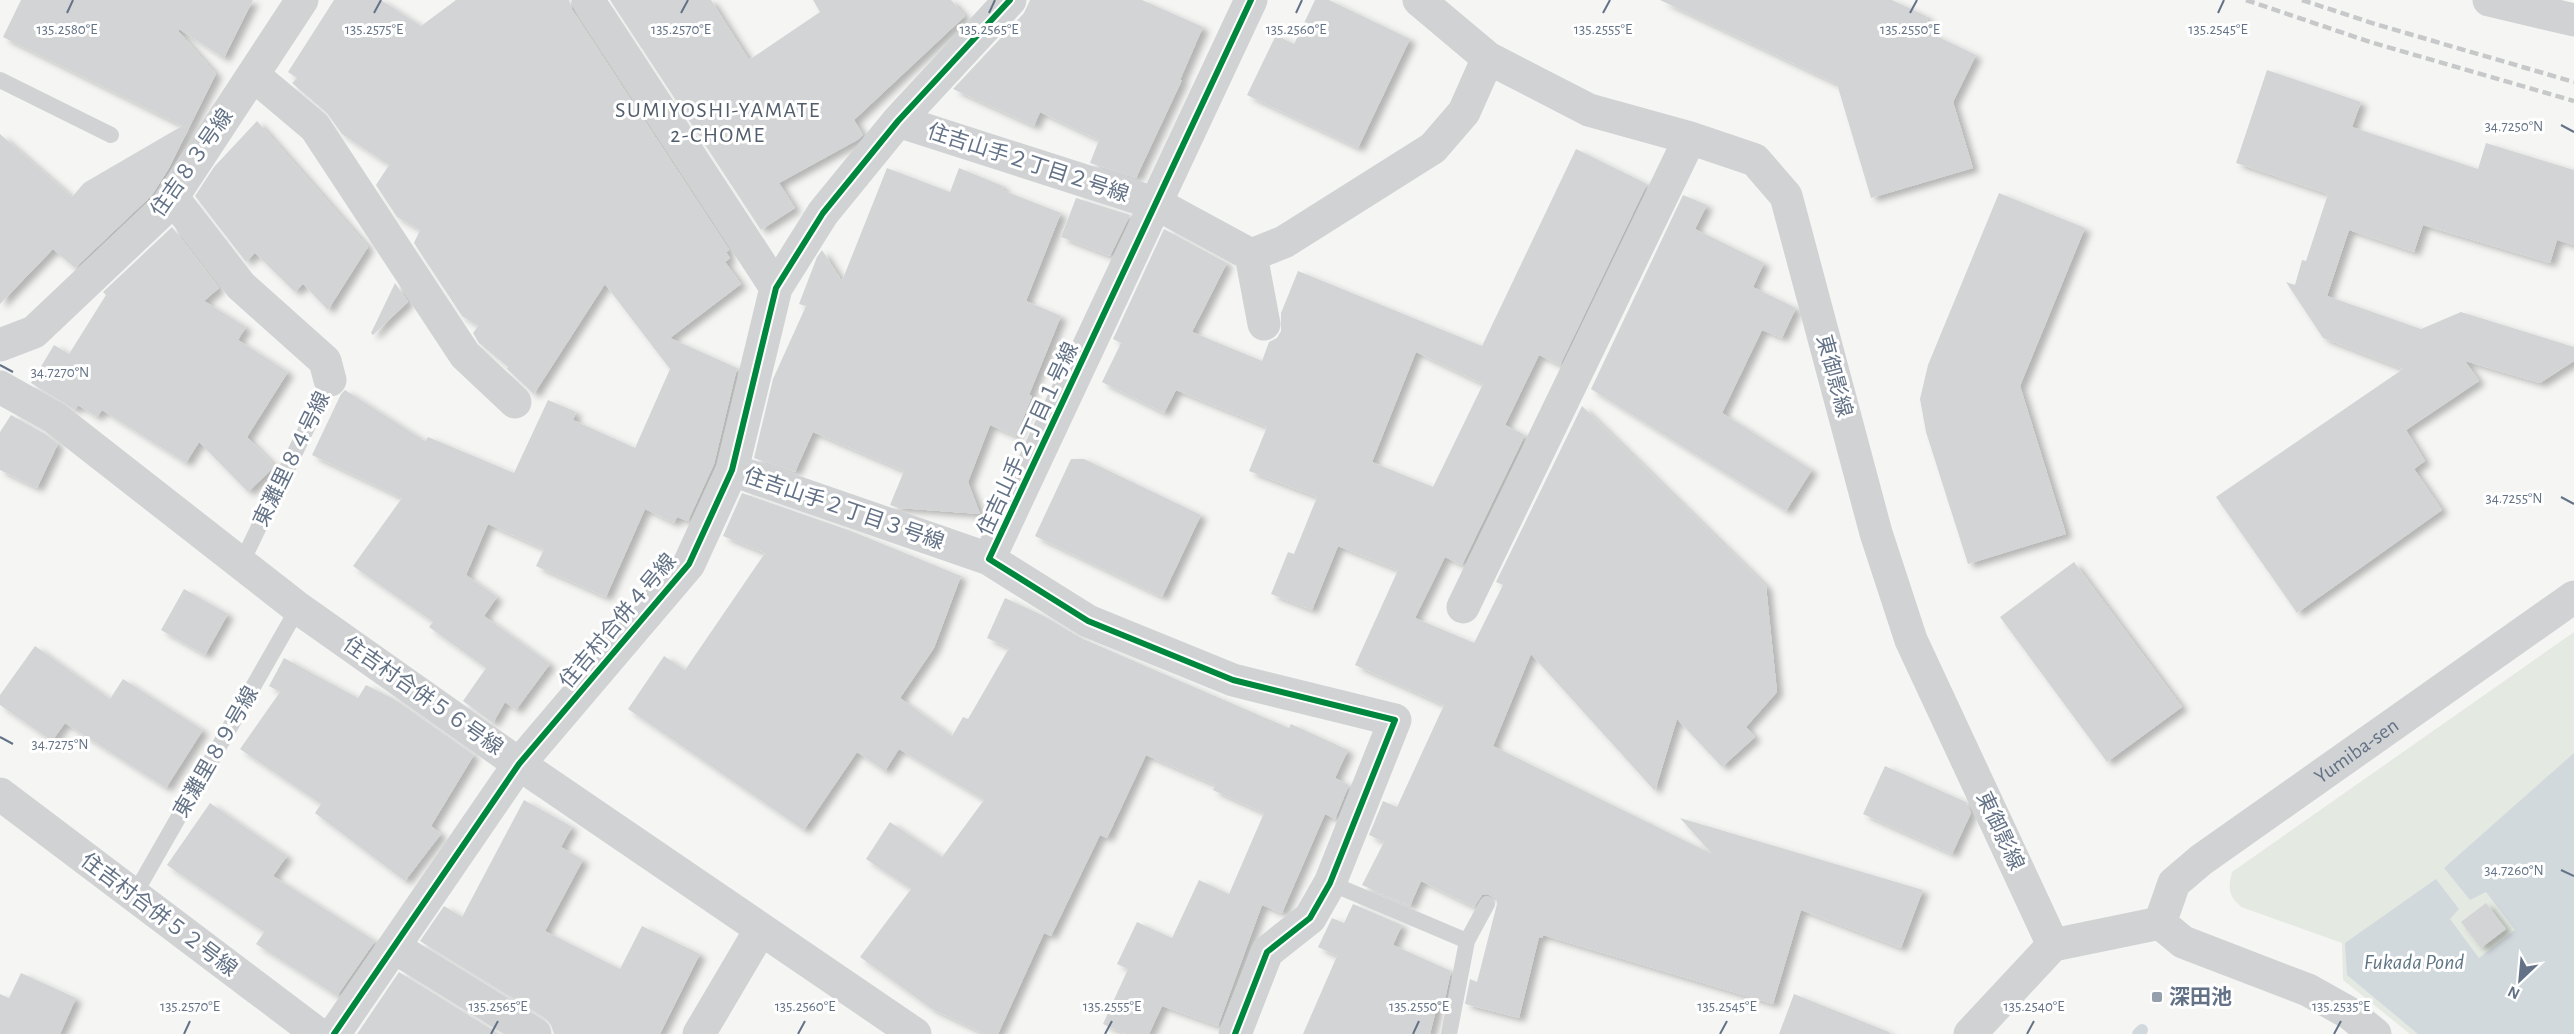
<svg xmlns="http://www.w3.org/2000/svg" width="2574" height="1034" font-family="'Alegreya Sans','Noto Sans JP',sans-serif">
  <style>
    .green { fill: #e4e9e2 }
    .water { fill: #d2d9dd }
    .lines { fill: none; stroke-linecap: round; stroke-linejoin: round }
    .stream { stroke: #d2d9dd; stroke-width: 12 }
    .building { fill: #d3d4d5; fill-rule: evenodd; filter: url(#shadow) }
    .service { stroke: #d1d2d3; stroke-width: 16 }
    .minor { stroke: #d1d2d3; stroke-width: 33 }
    .tertiary { stroke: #d1d2d3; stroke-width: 33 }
    .rail { stroke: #c7c8c9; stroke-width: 4.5; stroke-dasharray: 9 4.5; stroke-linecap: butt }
    .cycleway-casing { stroke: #fff; stroke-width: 10 }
    .cycleway { stroke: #00873e; stroke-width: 6 }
    .ticks { fill: none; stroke: #637286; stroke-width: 2 }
    .poi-dot { fill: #96a0ac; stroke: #fff; stroke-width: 2 }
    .labels { text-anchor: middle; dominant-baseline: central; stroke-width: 6; stroke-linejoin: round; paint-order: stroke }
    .street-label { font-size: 21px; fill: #637286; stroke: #fff }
    .poi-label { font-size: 21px; font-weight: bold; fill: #637286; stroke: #fff; text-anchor: start }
    .neighbourhood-label { font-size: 22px; letter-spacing: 1.5px; fill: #515d6b; stroke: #fff }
    .water-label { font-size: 22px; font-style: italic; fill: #5f7583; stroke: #fff }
    .ticks-label { font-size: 15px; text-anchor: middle; fill: #637286; stroke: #fff; stroke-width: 6; stroke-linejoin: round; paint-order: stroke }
  </style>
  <defs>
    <filter id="shadow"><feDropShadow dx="6" dy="4" stdDeviation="3" flood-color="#0004"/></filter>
  </defs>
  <rect width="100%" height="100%" fill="#f5f6f4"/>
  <path class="green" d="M2574,632V1034H2410L2343,980L2342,943L2241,907C2228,895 2228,888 2232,872Z"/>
  <path class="water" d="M2574,753V1034H2418L2347,975L2345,943L2436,879L2459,909L2450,919L2479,958L2515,930L2486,892L2470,900L2444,868Z"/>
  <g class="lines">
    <path class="stream" d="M2138,1034L2142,1030"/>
  </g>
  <path class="building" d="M21,0H253L224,58L179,29L178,31L216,74L169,168L152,195L75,268L53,249L0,304V134L72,197L84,183L182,126L3,37Z
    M334,0H381L421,26L456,0H569L572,10L729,250L726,252L730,258L725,262L741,284L670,338L737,368L714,464L688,521L677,517L674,523L645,509L606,597L536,566L544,549L488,524L466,575L497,597L484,616L550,664L516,710L505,702L493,723L463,701L486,668L429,627L433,622L353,566L402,498L312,455L341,394L345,390L425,441L428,437L514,473L548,400L576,412L573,420L635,448L670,369L605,284L534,394L507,369L508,367L479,343L473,333L478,326L462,316L414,243L420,230L397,217L376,185L389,165L342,134L327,113L292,83L297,78L288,72Z
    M610,0H711L749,60L820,12L813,0H951L965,16L854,120L863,135L859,139L779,183L795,208L761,230Z
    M1030,0H1142L1203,27L1180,80H1182L1136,178L1090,163L1099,140L1040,112L1034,126L953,89L1024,13Z
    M1315,0H1329L1410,39L1358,148L1247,95L1276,35L1294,44Z
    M1660,0H1892L1926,16L1932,34L1976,55L1953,102L1973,168L1871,198L1837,84Z
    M2267,70L2361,102L2352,127L2478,169L2486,143L2574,170V245L2557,240L2550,263L2423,225L2414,252L2349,230L2327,296L2421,329L2461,312L2574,347V361L2540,383L2465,361L2479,381L2406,430L2425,461L2414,469L2442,510L2297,613L2216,497L2403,369L2323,338L2286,282L2295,285L2302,260L2306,261L2328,194L2236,163Z
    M257,121L368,247L328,310L303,284L295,292L255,253L246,262L195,196L214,167Z
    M1576,149L1647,184L1560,365L1539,355L1505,425L1525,435L1462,565L1445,557L1415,618L1474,643L1503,585L1496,582L1582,406L1766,586L1777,692L1746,727L1755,737L1722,767L1677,719L1655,791L1531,654L1493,746L1712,854L1680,818L1923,890L1901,948L1801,910L1773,1004L1543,935L1542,938L1539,937L1519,1018L1465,1004L1470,979L1477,982L1497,904L1496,898L1487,894L1482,895L1474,907L1421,881L1410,906L1362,885L1384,842L1369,835L1383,801L1397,807L1444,705L1355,665L1398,570L1338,546L1312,610L1271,594L1288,552L1294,554L1317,497L1249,471L1267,427L1176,390L1164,413L1102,382L1121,343L1113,339L1164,229L1227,263L1192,332L1262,361L1269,342L1277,338L1281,331V313L1298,271L1482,346ZM1416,352L1483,384L1433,487L1372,462Z
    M887,168L950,192L959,168L1003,186L1002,190L1061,213L1026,301L1061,316L1029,395L1032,396L1016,436L990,425L968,482L980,514L899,508L890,505L904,471L813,432L795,472L754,458L773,379L806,306L799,304L817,257L822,250L842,281Z
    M1999,193L2085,228L2020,386L2066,534L1968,564L1926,432L1920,399L1928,365Z
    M1683,195L1707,205L1695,229L1764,263L1753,287L1796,308L1782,338L1762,330L1722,413L1812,470L1786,511L1591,389Z
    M1076,198L1130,215L1110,256L1061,237Z
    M172,227L219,288L204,301L246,327L238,340L288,372L247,437L275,466L248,492L199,442L186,463L102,410L97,417L78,405L75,410L31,383L54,345L69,354L106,295L103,292Z
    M395,283L408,302L373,335L371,333Z
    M11,415L45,434L58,444L37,488L0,470V432Z
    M1071,459H1084L1201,515L1162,597L1035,536Z
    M742,493L851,531L961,576L934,648L900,698L952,736L963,717L968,719L1009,648L987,638L1005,598L1044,616L1081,638L1289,728L1291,724L1348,750L1335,778L1349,785L1335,819L1325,814L1282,913L1262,905L1218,1026L1162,1006L1149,1034H1126L1103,1024L1128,969L1117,964L1137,922L1172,938L1199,880L1229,894L1264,813L1213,790L1215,785L1146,755L1107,838L1100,835L1051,936L1044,933L998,1034H985L932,1009L860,957L911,889L866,859L890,822L942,857L984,800L899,749L885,771L857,752L804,830L628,709L664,656L685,670L765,553L723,536Z
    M2074,562L2182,707L2107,762L2000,617Z
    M184,589L228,614L205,655L161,630Z
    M35,646L110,699L123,679L203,730L166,788L65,723L52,741L0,705V695Z
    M284,658L358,698L366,685L394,699L474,755L431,826L441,834L405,881L315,813L321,804L240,749L280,692L269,686Z
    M1885,766L1966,802L1971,813L1952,854L1863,814Z
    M524,800L572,827L561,847L583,860L545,931L620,969L642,926L700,954L660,1034H554L551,1025L545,1018L420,941L444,906L462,917Z
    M210,803L287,856L273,876L375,941L337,996L256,944L264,932L167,865Z
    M2486,903L2506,929L2481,948L2461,922Z
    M1353,904L1402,925L1393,945L1451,971L1445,999L1439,998L1430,1034H1303L1337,956L1318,947L1332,918L1344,923Z
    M399,972L499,1034H357Z
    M21,973L76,998L60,1034H0V994L9,998Z
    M1794,994L1889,1032V1034H1779Z"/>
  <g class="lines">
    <path class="service" d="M0,80L111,135
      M241,564L330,380
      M1330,883L1467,941
      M133,897L298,608
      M1449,1034L1467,941L1487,904"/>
    <path class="minor" d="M588,0L776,288
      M1419,0L1488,58L1589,110L1690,138L1755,160L1786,196L1876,533L1911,640L2053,945
      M253,75L315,127L465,355L515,402
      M898,121L1157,204L1251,255L1284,242L1433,148L1464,112L1488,58
      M173,198L241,286L325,361L330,380
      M1251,255L1264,324
      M0,345L34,332L166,207L302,0
      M0,387L55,418L298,608L519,764L915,1034
      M732,470L989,559
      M1463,607L1690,138
      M0,794L318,1034
      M394,947L535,1034
      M334,1034L519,764L689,564L732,470L776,288L823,213L898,121L1010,0
      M699,1034L761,929
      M1235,1034L1267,952L1310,918L1330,883L1395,720L1233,680L1088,621L989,559L1251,0
      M1970,1034L2053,945L2160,923"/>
    <g class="tertiary">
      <path d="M2489,0L2574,20"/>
      <path id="s1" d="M2375,1034L2349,1013L2308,990L2183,942L2160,923L2174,883L2201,860L2574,597"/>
    </g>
    <path class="rail" d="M2246,0L2370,42L2574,101
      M2302,0L2375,24L2574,82"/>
    <defs>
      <path id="cycleway" d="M334,1034L519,764L689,564L732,470L776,288L823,213L898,121L1010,0
        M1235,1034L1267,952L1310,918L1330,883L1395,720L1233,680L1088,621L989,559L1251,0"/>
    </defs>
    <use href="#cycleway" class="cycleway-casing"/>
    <use href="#cycleway" class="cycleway"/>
  </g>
  <path class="ticks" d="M67,13L73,0M374,13L381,0M681,13L688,0M989,13L995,0M1296,13L1302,0M1603,13L1610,0M1910,13L1917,0M2218,13L2224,0M2561,125L2574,132M0,365L13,372M2561,497L2574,504M0,737L13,744M2561,870L2574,876M184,1034L190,1021M491,1034L498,1021M798,1034L805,1021M1105,1034L1112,1021M1413,1034L1419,1021M1720,1034L1727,1021M2027,1034L2034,1021M2334,1034L2341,1021"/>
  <rect class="poi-dot" x="2151" y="991" width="12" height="12" rx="3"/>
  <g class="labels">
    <g class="street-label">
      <text transform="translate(192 163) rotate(-55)">住吉８３号線</text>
      <text transform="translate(1028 163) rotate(18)">住吉山手２丁目２号線</text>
      <text transform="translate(1834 376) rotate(75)">東御影線</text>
      <text transform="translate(1028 439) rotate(-65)">住吉山手２丁目１号線</text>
      <text transform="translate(292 459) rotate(-64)">東灘里８４号線</text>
      <text transform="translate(844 509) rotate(19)">住吉山手２丁目３号線</text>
      <text transform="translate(618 621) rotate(-50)">住吉村合併４号線</text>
      <text transform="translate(423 696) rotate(35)">住吉村合併５６号線</text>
      <text stroke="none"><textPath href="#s1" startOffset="512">Yumiba-sen</textPath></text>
      <text transform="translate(216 752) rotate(-60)">東灘里８９号線</text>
      <text transform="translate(2000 831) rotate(65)">東御影線</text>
      <text transform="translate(159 915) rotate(37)">住吉村合併５２号線</text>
    </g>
    <g class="poi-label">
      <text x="2169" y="997">深田池</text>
    </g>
    <g class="neighbourhood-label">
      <text x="718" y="110">SUMIYOSHI-YAMATE<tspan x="718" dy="25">2-CHOME</tspan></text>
    </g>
    <g class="water-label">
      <text x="2414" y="962">Fukada Pond</text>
    </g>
  </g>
  <g class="ticks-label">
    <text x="67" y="34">135.2580°E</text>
    <text x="374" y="34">135.2575°E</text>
    <text x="681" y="34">135.2570°E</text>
    <text x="989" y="34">135.2565°E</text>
    <text x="1296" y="34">135.2560°E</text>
    <text x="1603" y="34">135.2555°E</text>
    <text x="1910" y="34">135.2550°E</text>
    <text x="2218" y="34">135.2545°E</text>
    <text x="2514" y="131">34.7250°N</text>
    <text x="60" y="377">34.7270°N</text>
    <text x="2514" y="503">34.7255°N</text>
    <text x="60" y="749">34.7275°N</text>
    <text x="2514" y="875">34.7260°N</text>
    <text x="190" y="1011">135.2570°E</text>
    <text x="498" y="1011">135.2565°E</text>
    <text x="805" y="1011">135.2560°E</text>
    <text x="1112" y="1011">135.2555°E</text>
    <text x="1419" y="1011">135.2550°E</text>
    <text x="1727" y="1011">135.2545°E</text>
    <text x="2034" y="1011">135.2540°E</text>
    <text x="2341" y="1011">135.2535°E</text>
  </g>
  <g transform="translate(2520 980) rotate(206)" stroke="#ffffff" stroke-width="4.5" paint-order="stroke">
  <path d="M0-4.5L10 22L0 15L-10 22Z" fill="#637286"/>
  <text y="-9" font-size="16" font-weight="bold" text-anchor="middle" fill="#637286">N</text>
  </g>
</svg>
